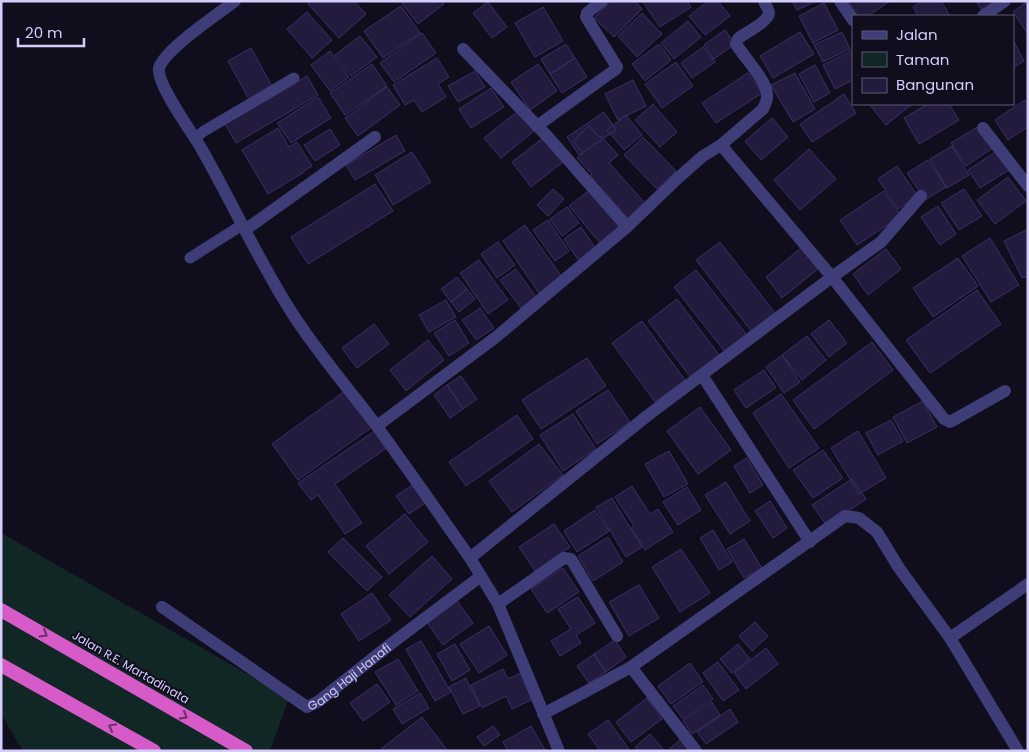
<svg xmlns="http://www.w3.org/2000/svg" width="1029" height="752" font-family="Poppins,sans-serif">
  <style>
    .green { fill: #112726 }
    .building { fill: #221b3d; stroke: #3a2f66 }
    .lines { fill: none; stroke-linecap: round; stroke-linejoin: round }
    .service { stroke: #3f3d78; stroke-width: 11 }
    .minor { stroke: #3f3d78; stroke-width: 12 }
    .trunk { stroke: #d65ac8; stroke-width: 14 }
    .oneway { stroke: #69306a }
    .labels { text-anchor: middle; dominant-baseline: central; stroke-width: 4; stroke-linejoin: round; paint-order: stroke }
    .street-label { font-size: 12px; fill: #d3cefb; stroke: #100e1d }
  </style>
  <rect width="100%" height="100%" fill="#100e1d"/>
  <path class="green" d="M1,533L289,698L270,751H23L1,714Z"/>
  <path class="building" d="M311,1H354L366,14L339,38L308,4Z
    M442,1L444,4L418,24L401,2Z
    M611,1H635L642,9L614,37L594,18Z
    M645,1H687L691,7L660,27L643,2Z
    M708,1H718L730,16L705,35L689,16Z
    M792,1H816L797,10Z
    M848,1H890L868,16H858Z
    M922,1H941L950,16H918L913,7Z
    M976,1H999L982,11Z
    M1028,1V34L1013,12Z
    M488,2L507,27L492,38L473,13Z
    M824,3L838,30L813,43L799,16Z
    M401,6L420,33L383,58L364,31Z
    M543,7L563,41L535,57L515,23Z
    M307,12L332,40L312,58L287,29Z
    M642,13L662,34L637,57L618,36Z
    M688,21L701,37L674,59L661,43Z
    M725,30L735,44L714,59L704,45Z
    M800,32L814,54L773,78L760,56Z
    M842,32L850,49L823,62L814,45Z
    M422,33L436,53L394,82L380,63Z
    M360,36L377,57L351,76L335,55Z
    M1013,40L1024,61L1013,68Z
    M566,44L575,58L550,74L541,59Z
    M659,44L671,60L645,81L632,64Z
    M703,47L715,62L692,78L681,63Z
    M251,48L273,88L250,101L228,61Z
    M853,50V80L835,89L823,65Z
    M330,51L349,77L330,91L311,65Z
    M437,58L449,77L438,84L446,97L422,112L414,100L405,105L393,85Z
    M575,58L587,77L562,93L550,74Z
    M676,62L693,86L662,108L645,84Z
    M372,64L387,86L345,115L330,93Z
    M538,64L557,91L530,110L511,82Z
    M815,65L830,93L814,102L799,74Z
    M475,71L485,87L458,102L448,86Z
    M748,73L762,93L716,123L702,103Z
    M795,73L815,109L793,122L771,85Z
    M307,76L318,95L236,143L225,124Z
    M633,80L646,106L618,120L605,94Z
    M387,87L400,105L358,136L345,118Z
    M491,88L504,107L471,128L459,109Z
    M844,94L856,113L812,142L800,124Z
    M318,97L331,118L291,143L277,123Z
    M1025,100L1028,104V127L1008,140L995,120Z
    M653,104L677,132L660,147L635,120Z
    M869,104H912L886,125Z
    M928,104H949L959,120L919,144L904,118Z
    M518,111L534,131L501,158L484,138Z
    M604,112L616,130L579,155L567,137Z
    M626,115L642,135L624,150L607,130Z
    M772,118L788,137L761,160L745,141Z
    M589,126L600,138L601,136L618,155L609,163L645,203L628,218L590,176L592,174L577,158L583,153L573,141Z
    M979,126L993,148L966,166L951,143Z
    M278,128L289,147L297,142L312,166L304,171V172L268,194L242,150Z
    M330,129L340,145L315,161L304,145Z
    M396,135L405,151L355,180L346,165Z
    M643,137L676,171L657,189L624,155Z
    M543,138L563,162L531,187L512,162Z
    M952,146L969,175L947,188L930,159Z
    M809,149L836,179L800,210L774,180Z
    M997,151L1009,170L980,188L968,170Z
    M412,152L431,182L393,205L375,175Z
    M928,160L946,187L925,200L907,173Z
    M897,166L918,196L898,209L878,179Z
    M1008,177L1026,201L995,224L977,200Z
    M375,184L393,211L308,264L291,237Z
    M553,189L564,199L548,216L537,205Z
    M591,189L621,226L600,243L569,206Z
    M964,189L982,216L959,230L941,203Z
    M884,191L901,216L857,245L840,220Z
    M938,206L956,234L940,245L921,217Z
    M567,207L579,223L562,236L550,219Z
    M548,220L569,251L555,261L533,230Z
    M525,225L562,277L539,293L503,241Z
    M581,227L596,249L579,261L564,239Z
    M1028,229V276L1022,278L1004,241Z
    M990,238L1019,285L991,302L962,256Z
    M498,242L515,265L497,278L481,254Z
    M720,242L775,313L752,332L696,260Z
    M802,247L819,268L782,298L766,277Z
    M886,249L901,269L868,295L853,274Z
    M958,258L978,286L933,317L913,288Z
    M479,260L508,300L488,314L460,273Z
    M516,269L536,297L521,308L500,280Z
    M696,270L747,335L725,352L674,287Z
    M457,277L467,289L451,302L441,289Z
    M467,289L475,299L459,312L451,302Z
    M977,290L1001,324L930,373L906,340Z
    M677,299L720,356L691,378L648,321Z
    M446,300L456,317L429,332L419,315Z
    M480,308L494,328L476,340L462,320Z
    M455,320L469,343L449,356L434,333Z
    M829,320L847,343L829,357L811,334Z
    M642,321L685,380L655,402L612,343Z
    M374,324L389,344L357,368L342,348Z
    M807,336L826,360L802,380L782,355Z
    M428,340L444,360L406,391L390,370Z
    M872,342L893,370L814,429L793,400Z
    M782,355L800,382L784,393L766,367Z
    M587,358L606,386L541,429L522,400Z
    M764,370L776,388L746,408L734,390Z
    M461,376L477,399L463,409L447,385Z
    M447,385L463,409L450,418L434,395Z
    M608,390L630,422L597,444L576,411Z
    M345,391L372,427L298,480L272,444Z
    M781,394L819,448L789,468L753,413Z
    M923,401L937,427L907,443L893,417Z
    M700,407L731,450L698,474L667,431Z
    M573,414L596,449L563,471L540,435Z
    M517,415L533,439L466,486L449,462Z
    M891,420L903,441L878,455L866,433Z
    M376,430L388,447L335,484L362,523L345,534L318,495L311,500L298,483Z
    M858,431L886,478L859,494L831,448Z
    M539,444L563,475L512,512L489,481Z
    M823,450L843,478L813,498L793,470Z
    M669,451L688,484L664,497L645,464Z
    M747,458L763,485L750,493L734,466Z
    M852,479L866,499L827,526L812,505Z
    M726,482L750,521L730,534L705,495Z
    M414,484L427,502L409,514L396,496Z
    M632,486L650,514L658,509L673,532L645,550L631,528L634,526L615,497Z
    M687,487L701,510L678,525L663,502Z
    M612,498L642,547L626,557L596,507Z
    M770,501L787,528L773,538L755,511Z
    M595,510L609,531L577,552L564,531Z
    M405,514L428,542L389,574L366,546Z
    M554,524L570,547L535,571L519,547Z
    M713,530L732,562L719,570L700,538Z
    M608,537L623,562L593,581L578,556Z
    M343,538L382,577L367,591L328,552Z
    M744,539L762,568L744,578L727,549Z
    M681,549L710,593L680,612L652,567Z
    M432,556L452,579L410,617L389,595Z
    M563,568L579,592L547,613L531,589Z
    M639,585L659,618L629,636L609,602Z
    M372,593L391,620L359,641L341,614Z
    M578,597L595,623L576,635L581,643L560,656L551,641L571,629L558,609Z
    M455,598L473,623L443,645L425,620Z
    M755,622L768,636L752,651L739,636Z
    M489,626L507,655L479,673L460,644Z
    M615,640L626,657L606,672L594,654Z
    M421,641L451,692L435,701L406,649Z
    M455,644L470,670L452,681L437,654Z
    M738,644L750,659L732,673L720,659Z
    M766,648L778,664L746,689L734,673Z
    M594,654L606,672L589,683L577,666Z
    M398,659L418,691L396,705L375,672Z
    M718,662L739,690L723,701L703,673Z
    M690,663L703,682L671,704L658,686Z
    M503,669L508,679L521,673L533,699L512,709L506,696L482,708L471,685Z
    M466,678L480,706L463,714L449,687Z
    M377,684L390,702L363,721L350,703Z
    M703,685L713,699L683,719L673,706Z
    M420,693L429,708L402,724L393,709Z
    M647,698L662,719L631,742L616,722Z
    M712,702L720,715L692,734L683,721Z
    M730,709L738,722L706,744L697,732Z
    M422,717L448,751H383L381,749Z
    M608,720L629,749L627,751H600L588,734Z
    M493,726L500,735L484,746L477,737Z
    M531,726L545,750L508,751L503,742Z
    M650,734L665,751H638L635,747Z
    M681,739L692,751H667Z"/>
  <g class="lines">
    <path class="service" d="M195,138L204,131L294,78
      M190,258L242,225"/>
    <g class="minor">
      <path d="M235,1C217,15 165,49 159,68C156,84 192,132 201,148C232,202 258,260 292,313C317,352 348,388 376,425C408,469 439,514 470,558L498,604L559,751"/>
      <path d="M840,1L853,20"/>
      <path d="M983,16L1005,1"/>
      <path d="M463,49L548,137L627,227"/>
      <path d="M537,126L616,69L617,67L586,17L587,13L602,1"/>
      <path d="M983,128L1028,186"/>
      <path d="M721,145L763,109C765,104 768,100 767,94C766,80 744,57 736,44L738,39L740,37C746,33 770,20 769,13C769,9 765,5 764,1"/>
      <path d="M245,230L375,137"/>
      <path d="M702,375L810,542"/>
      <path d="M377,426L496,337L627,227L678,178L703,156L721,145L832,277L944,419L950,422L1005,391"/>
      <path d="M470,558L647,416L832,277L881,242L921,196"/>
      <path d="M498,604L564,558L571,559L617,636"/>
      <path id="s1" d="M162,607L307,707L319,701L392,643L481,576"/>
      <path d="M950,638L1028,584"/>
      <path d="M631,667L696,751"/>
      <path d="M543,714L583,693L631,667L845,516L859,518L877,532L899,568L950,638L1018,751"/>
    </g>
    <path class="trunk" d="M1,610L246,751
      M1,665L154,751"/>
  </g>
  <defs><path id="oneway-chevron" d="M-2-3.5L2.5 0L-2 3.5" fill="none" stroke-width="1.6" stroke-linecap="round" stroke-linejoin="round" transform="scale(1.25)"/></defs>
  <g class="oneway">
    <use href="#oneway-chevron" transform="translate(44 634) rotate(30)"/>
    <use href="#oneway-chevron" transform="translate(184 716) rotate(30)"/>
    <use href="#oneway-chevron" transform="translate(112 727) rotate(-151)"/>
  </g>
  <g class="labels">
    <g class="street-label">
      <text transform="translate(131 667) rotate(30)">Jalan R.E. Martadinata</text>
      <text stroke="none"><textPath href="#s1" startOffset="228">Gang Haji Hanafi</textPath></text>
    </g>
  </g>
  <rect width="1029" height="752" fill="none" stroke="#d3cefb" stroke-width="5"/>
  <rect x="852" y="15" width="162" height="90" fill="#100e1d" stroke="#5e5b76"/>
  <rect x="862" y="31" width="25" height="8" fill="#3f3d78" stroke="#5e5b76"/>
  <text x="896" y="40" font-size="15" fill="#d3cefb">Jalan</text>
  <rect x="862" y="52" width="25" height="15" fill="#112726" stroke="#5e5b76"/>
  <text x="896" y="65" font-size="15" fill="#d3cefb">Taman</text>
  <rect x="862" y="78" width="25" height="15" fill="#221b3d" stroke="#5e5b76"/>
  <text x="896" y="90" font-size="15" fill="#d3cefb">Bangunan</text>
  <path d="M18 38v8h66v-8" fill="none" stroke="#d3cefb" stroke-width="2.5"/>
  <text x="25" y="38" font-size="15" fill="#d3cefb" stroke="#100e1d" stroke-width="4" paint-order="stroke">20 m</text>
</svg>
